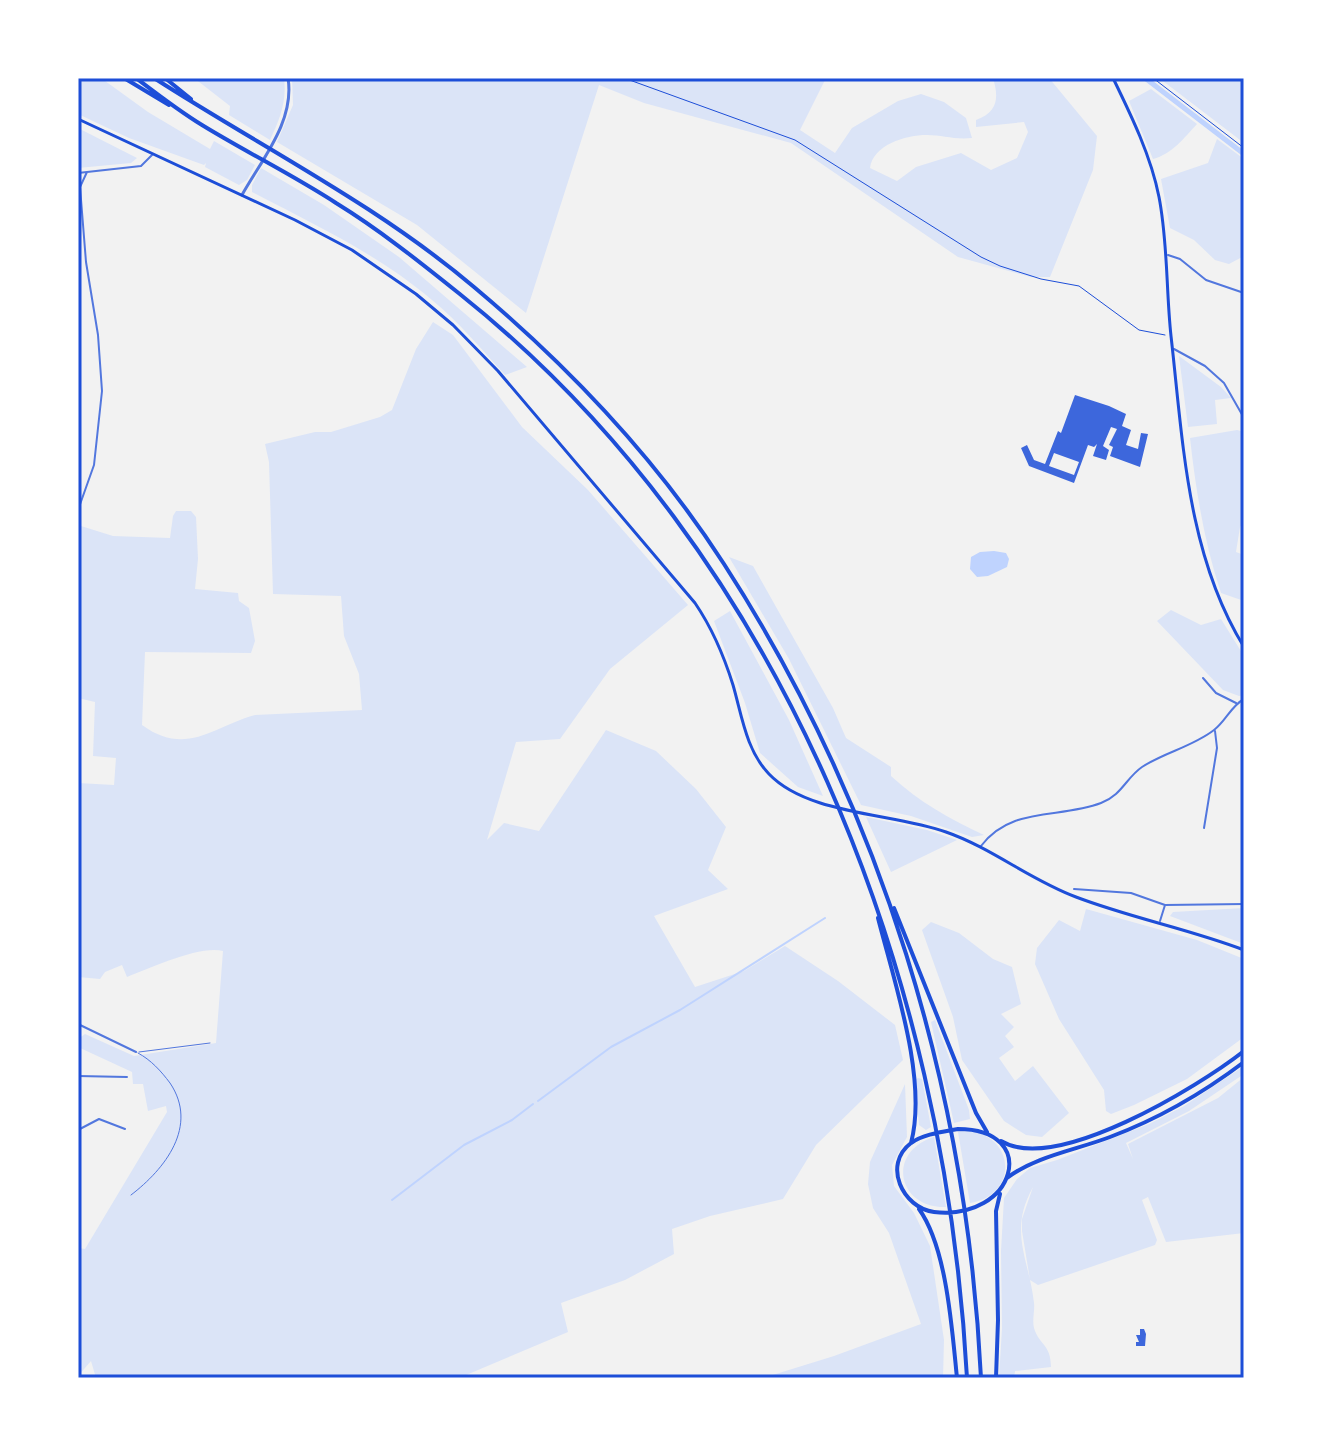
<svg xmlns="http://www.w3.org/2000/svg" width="1322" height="1456" font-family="'Archivo Narrow',sans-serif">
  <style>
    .green { fill: #dbe4f7 }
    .water { fill: #bfd3fe }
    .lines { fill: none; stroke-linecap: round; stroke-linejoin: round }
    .stream { stroke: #bfd3fe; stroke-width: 2 }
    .canal { stroke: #bfd3fe; stroke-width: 5 }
    .building { fill: #3d67dc; fill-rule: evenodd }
    .path { stroke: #1d4ed8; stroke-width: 1 }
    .service { stroke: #5277de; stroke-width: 1 }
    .minor { stroke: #5277de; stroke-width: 2 }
    .tertiary { stroke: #5277de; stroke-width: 3 }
    .secondary { stroke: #1d4ed8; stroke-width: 3 }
    .primary { stroke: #1d4ed8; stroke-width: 3 }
    .trunk { stroke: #1d4ed8; stroke-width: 4 }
    .neatline { fill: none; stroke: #1d4ed8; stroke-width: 3 }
  </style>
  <rect width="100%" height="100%" fill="#f2f2f2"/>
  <path class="green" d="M78,78H101L148,112L210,149L214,141L255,165L247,180L239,185L205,167L206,163L204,165L129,138L78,114Z
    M194,78H284C287,101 280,119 270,140L229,115L230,106Z
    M292,78H826L800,130L835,153L852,128L898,101L921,94L944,102L966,118L972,138C955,140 942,135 927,135C905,135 873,145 870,168L897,181L916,167L961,153L991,170L1017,158L1028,132L1024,122L976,127V120C998,112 999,98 993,78H1049L1097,136L1093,170L1050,277H1031L958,257L791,143L644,103L599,85L526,313L417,225L277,142L293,105Z
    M1159,78H1244V143Z
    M1151,89L1197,124C1184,138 1172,154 1153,159L1129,101Z
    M78,128L137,158L131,163L78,168Z
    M1217,139L1244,159V256L1229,264L1215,260L1194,240L1170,228L1161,179L1208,163Z
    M261,168L324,205L399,257L527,367L505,375C482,350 459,322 432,300C378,254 315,225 252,192V185Z
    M433,322L453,335L522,427L588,490L688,605L610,669L560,739L516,742L487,840L504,823L539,831L606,730L656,751L696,789L726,827L708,870L728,889L654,916L695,987L744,971L785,946L838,981L895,1025L903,1060L816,1145L783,1199L710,1216L672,1229L674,1254L625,1280L561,1303L568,1332L459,1378H96L91,1361L78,1376V1248L85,1249L167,1112L166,1106L148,1111L143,1084H133L132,1072L78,1047V1039L85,1034L134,1056L216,1043L223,951C200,945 150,968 127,977L122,965L105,972L100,979L78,977V783L114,785L116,758L93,756L95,702L78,698V533L81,526L113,536L170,538L173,516L176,511H191L196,517L198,559L195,589L238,593L239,601L249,608L255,641L251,653L145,652L142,725C186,757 212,727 255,715L362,710L359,674L344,636L341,596L273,594L269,462L265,444L315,432H331L380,417L392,410L416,349Z
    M1179,356L1221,387L1231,398L1215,400L1217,424L1188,427Z
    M1237,430L1244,432V520L1240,527L1236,552L1244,555V601L1221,593C1204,542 1196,491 1190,438Z
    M729,557L753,566L833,708L846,738L891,767V776C919,802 950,819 984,835L972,837L911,816L861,805L789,659Z
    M1171,610L1201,625L1221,619L1244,656V695L1239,696L1223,690L1157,621Z
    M730,611L789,720L823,796L798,787L760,753L745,703L714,621Z
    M866,817L927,830L957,840L891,872Z
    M1244,908V944L1170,916L1173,912Z
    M1086,909L1197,940L1244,959V1037L1187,1079L1134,1105L1111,1114L1106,1111L1104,1090L1059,1019L1035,964L1037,948L1059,920L1080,931Z
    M931,922L959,933L993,959L1012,967L1021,1004L1001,1014L1014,1027L1005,1036L1014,1047L999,1058L1015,1081L1033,1066L1069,1113L1042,1137L1026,1135L1004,1121L962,1060L953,1017L922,930Z
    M935,1020L969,1110L970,1119L954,1123L931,1022Z
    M1244,1066V1074L1189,1111L1126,1143L1133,1159L1128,1144L1218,1098L1244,1077V1233L1166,1242L1148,1197L1142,1200L1157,1240L1155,1245L1038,1285L1030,1280L1022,1231V1219L1033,1187C1008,1232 1029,1258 1034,1303C1035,1310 1032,1320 1034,1328C1039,1345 1051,1344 1051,1367L1015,1371L1014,1378H999L1002,1328L1001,1251L1004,1198L1017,1179L1030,1168L1057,1160L1149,1124L1184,1106Z
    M918,1078L922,1079L931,1127L926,1130L919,1125L915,1080Z
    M905,1084L907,1137L892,1165L894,1186L914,1213L930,1246L944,1340L943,1378H763L834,1356L921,1324L889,1233L873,1208L868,1184L870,1162Z
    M970,1131C1017,1138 1017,1196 970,1203L958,1132Z
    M934,1137L946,1207C897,1208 886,1152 934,1137Z"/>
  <path class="water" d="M994,551L1006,553L1009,559L1007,567L988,576L977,577L970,569L971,557L980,552Z"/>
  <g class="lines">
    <path class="stream" d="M538,1101L611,1047L680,1010L825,918
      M392,1200L464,1145L512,1120L533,1104"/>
    <path class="canal" d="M1145,78L1244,154"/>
  </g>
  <path class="building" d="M1075,395L1109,406L1126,414L1122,426L1131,430L1126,445L1138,449L1141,433L1148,434L1140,467L1110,456L1113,447L1109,445L1117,429L1111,427L1103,446L1109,450L1106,460L1093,456L1097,444L1094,447L1088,445L1074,483L1029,466L1021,448L1027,445L1034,460L1045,464L1058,431L1061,433ZM1054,453L1079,462L1074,475L1049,466Z
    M1140,1329H1144L1146,1334L1145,1346H1136V1342H1139L1136,1335H1140Z"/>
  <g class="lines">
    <path class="path" d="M624,78L795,140L981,257L1000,266L1041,279L1079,286L1139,330L1165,335
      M1153,78L1244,148"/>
    <path class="service" d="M139,1052L210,1043
      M131,1195C165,1169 199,1126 170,1083C161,1071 151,1060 138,1053"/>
    <path class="minor" d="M78,173L141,166L152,155
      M1168,255L1180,259L1206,280L1244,293
      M1174,349L1205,366L1224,383L1244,418
      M78,510L94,465L102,391L98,335L86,262L80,187L87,172
      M1203,678L1216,693L1236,703
      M1204,828L1217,748L1215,731
      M981,846C1011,806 1059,819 1101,803C1122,795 1126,778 1142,767C1165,752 1192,747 1214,730C1226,721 1231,706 1244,699
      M1074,889L1131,893L1165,905L1244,904
      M1160,921L1165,905
      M78,1024L136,1052
      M78,1076L127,1077
      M78,1130L99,1119L125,1129"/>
    <path class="tertiary" d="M242,195C262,159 295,121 288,78"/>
    <path class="secondary" d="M78,119L295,220L352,250L416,294L453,325L498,371L695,603C712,628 724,656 733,685C742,716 746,750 769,774C808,815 893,813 946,832C992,848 1030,880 1076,897C1131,918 1189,929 1244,950"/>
    <path class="primary" d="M1113,78C1131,115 1151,156 1159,197C1168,243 1166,290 1171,336C1183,441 1187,555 1244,647"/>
    <path class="trunk" d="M124,78L169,105
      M136,78C157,94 179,111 202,125C246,152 293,175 336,203C380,230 421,263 461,295C785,554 945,973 967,1378
      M154,78C261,147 376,204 474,287C568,366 657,460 724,564C881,807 967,1090 981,1378
      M165,78L191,99
      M894,908L976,1113L987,1132
      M878,918C894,981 928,1080 911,1143
      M958,1129C1041,1129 1016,1221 934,1212C903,1208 882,1165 911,1143C924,1134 942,1132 958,1129Z
      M1001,1141C1056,1174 1198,1087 1244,1051
      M1007,1178C1036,1156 1076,1150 1110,1137C1158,1119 1203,1093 1244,1062
      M919,1209C947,1248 952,1330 957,1378
      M996,1378L998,1320L996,1211L1000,1194"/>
  </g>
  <rect width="1322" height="1456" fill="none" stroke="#ffffff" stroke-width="160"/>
  <rect x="80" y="80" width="1162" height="1296" class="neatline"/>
</svg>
